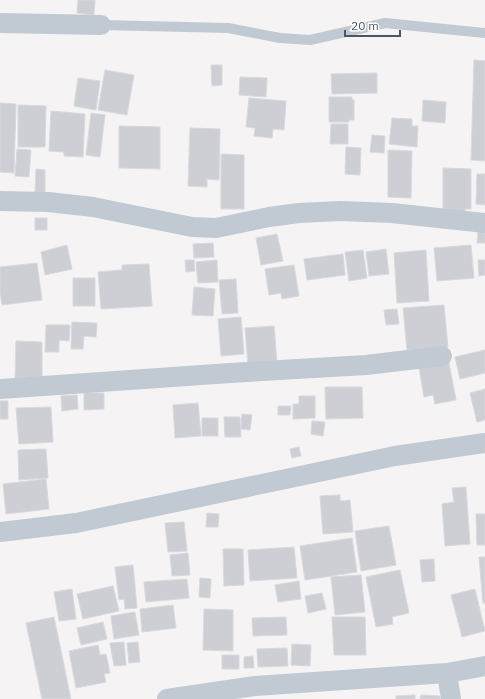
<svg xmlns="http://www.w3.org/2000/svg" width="485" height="699" font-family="'IBM Plex Sans',sans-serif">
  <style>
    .building { fill: #cdcfd5; stroke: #d7d9de }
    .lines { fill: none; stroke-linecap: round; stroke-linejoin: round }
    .lane { stroke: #c1cad2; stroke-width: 10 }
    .street { stroke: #c1cad2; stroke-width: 20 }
  </style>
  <rect width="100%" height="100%" fill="#f5f3f3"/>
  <path class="building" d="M78,0H95L94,15L77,13Z
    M474,60L485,61V161L471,160Z
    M211,65H222V85L212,86Z
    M105,70L134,75L127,115L98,110Z
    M377,73V93L332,94L331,74Z
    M240,77L267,78L266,97L239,95Z
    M78,78L100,81L96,110L74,106Z
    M329,97H352V100H354V120H349V122H329Z
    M249,98L286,101L284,130L273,129L272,138L254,136L255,128L246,127Z
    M423,100L446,102L445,123L422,121Z
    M0,103L16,104L14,173L0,172Z
    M18,105L46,106L45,147H18Z
    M51,111L85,114L83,157L64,156V152L49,151Z
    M91,113L105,115L100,157L86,155Z
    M392,118L412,119V126H418L417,147L389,144Z
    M331,124H348V144H330Z
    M119,126L160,127V169L119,168Z
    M190,128L220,129L219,180L207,179V187L188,186Z
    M372,135L385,136L384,153L370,152Z
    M346,147L361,148L360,175L345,174Z
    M17,149L31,150L29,177L15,176Z
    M388,150L412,151L411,198L388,197Z
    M221,154L244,155V209H221Z
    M443,168L471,169V209H465V214H447L448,209H443Z
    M36,169L45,170V193H35Z
    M477,174H485V205L476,204Z
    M35,218H47V230H35Z
    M478,232H485V243H477Z
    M277,234L283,261L261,265L256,238Z
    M213,243L214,257L194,258L193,244Z
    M67,245L72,269L45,275L41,252Z
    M471,245L474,278L437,281L434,248Z
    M386,249L389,274L369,276L366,252Z
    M363,250L367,278L349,281L345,252Z
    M426,250L429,301L397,303L394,253Z
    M343,254L345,275L307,280L304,259Z
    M185,260H194L195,271L186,272Z
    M217,260L218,282L198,283L196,262Z
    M478,260H485V275L479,276Z
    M37,263L42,300L2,305L0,292V267Z
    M149,264L152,306L101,309L98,272L122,270V265Z
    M294,265L299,296L282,299L281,293L269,295L265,269Z
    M73,278H95V306H73Z
    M236,279L238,313L222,314L219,280Z
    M194,287L215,289L213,316L192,315Z
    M444,305L448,347L407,350L403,308Z
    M397,309L399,324L386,325L384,310Z
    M241,317L244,354L221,356L218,319Z
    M72,322L97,323L96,337L84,336L83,349H71Z
    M46,325H70L69,341L59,340V352H45Z
    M274,326L277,363L248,365L245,328Z
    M16,341L42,342V378H15Z
    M485,350V373L460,379L455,357Z
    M449,363L456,400L435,404L433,395L424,397L419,368Z
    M325,387H362L363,418L326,419Z
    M485,389V420L477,422L470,393Z
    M84,393H104V409L84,410Z
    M77,395L78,409L62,411L61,396Z
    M299,396H315V418L293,419V404H299Z
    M0,401H8V419H0Z
    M198,403L201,436L175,438L173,405Z
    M278,406H291L290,415H278Z
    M51,407L53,442L19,444L16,408Z
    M242,414L252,415L250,430L241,429Z
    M224,417H240L241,437H225Z
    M202,418H218V436H202Z
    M312,421L325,422L323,436L311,434Z
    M299,447L301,456L292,458L290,449Z
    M46,449L48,478L19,480L18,450Z
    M46,479L49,509L6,514L3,484Z
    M466,487L470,544L445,546L442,504L454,502L452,488Z
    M340,495V501L350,500L353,532L323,534L320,496Z
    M207,513L219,514L218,527H206Z
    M476,514H485V545H477Z
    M184,522L187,551L168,552L165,523Z
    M389,526L396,565L361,571L355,531Z
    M352,538L357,572L305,580L300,546Z
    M294,547L297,578L250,581L248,550Z
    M223,549H243L244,585L224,586Z
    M188,553L190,575L172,576L170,555Z
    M479,557H485V603H483Z
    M434,559L435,581L422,582L420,560Z
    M133,565L137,608L125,609L124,599L119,600L115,567Z
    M400,570L409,613L392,617L393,624L376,627L366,577Z
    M361,575L365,612L335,615L331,577Z
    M200,578L211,579L210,598L199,597Z
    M187,579L189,598L146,602L144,582Z
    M299,581L301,599L278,602L275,585Z
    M113,586L119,611L83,619L77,594Z
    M72,589L76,619L59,621L54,592Z
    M475,589L485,631L462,637L451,595Z
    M322,593L326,609L308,613L305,596Z
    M173,605L176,628L142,632L140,609Z
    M204,609L233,610V651L203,650Z
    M135,612L139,635L114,639L111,616Z
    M54,617L71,699H42L26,623Z
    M286,617L287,635L253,636L252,618Z
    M332,617H365L366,655H334Z
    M103,622L107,639L81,645L77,628Z
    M124,642L126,665L114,666L110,643Z
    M138,642L140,662L129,663L127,643Z
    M292,644L311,645L310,666L291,665Z
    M98,645L100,655L106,654L110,673L104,674L106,682L76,688L69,651Z
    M287,648L288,666L258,667L257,649Z
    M222,655H239V669H222Z
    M253,656L254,668H244V657Z
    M415,695V699H396V696Z
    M421,695L440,696V699H420Z"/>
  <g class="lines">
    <path class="lane" d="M101,25L228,28L280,38L310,40L385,23L485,33"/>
    <path class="street" d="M0,23L101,25
      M0,201L48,202L93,207L192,227L216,228L269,217L299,213L340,211L392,213L485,223
      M0,389L230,373L366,365L442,356
      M0,532L76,523L395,456L485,443
      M447,673L451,699
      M167,699L255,686L447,673L485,666"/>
  </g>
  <path d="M345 30v6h55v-6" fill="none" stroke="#4a5661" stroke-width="2"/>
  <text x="351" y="30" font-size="12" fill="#4a5661" stroke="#ffffff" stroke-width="3" paint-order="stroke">20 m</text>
</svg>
